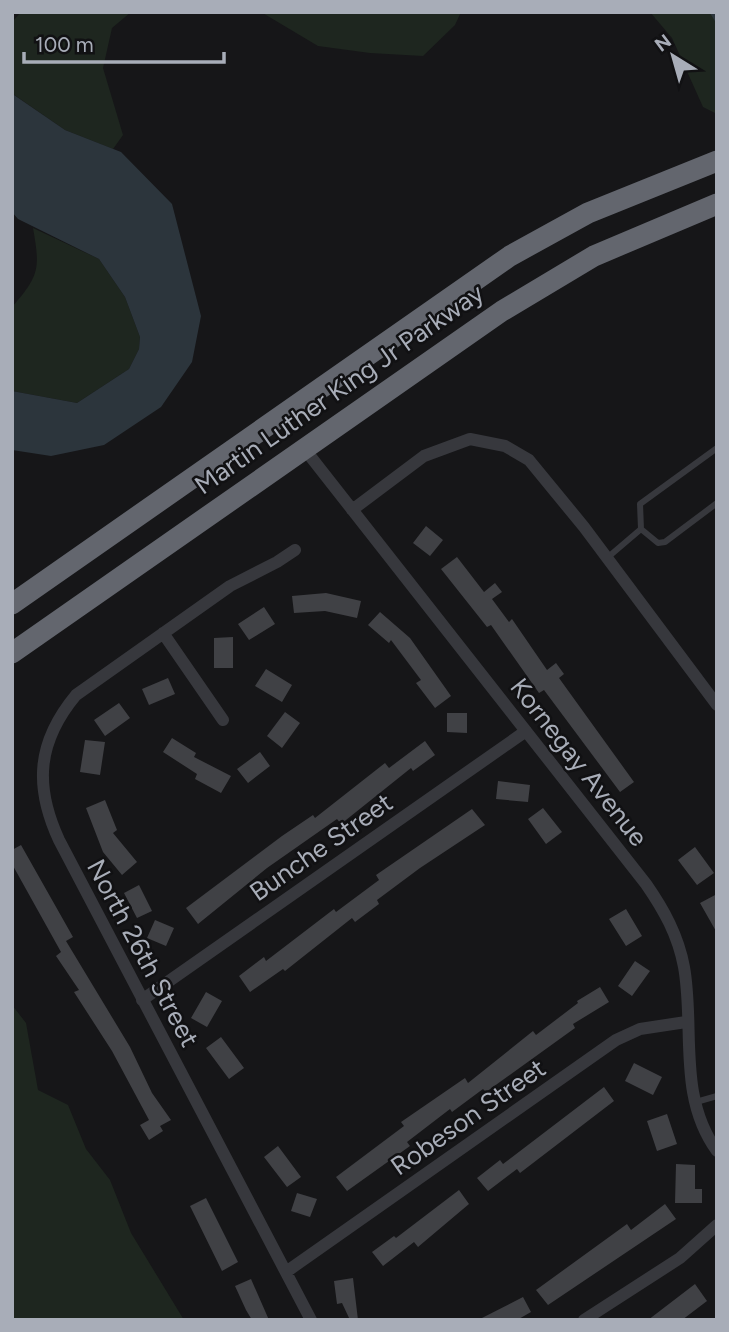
<svg xmlns="http://www.w3.org/2000/svg" width="729" height="1332" font-family="Figtree,sans-serif">
  <style>
    .green { fill: #1e261f }
    .water { fill: #2c353c }
    .lines { fill: none; stroke-linecap: round; stroke-linejoin: round }
    .stream { stroke: #2c353c; stroke-width: 4.5 }
    .building { fill: #404145 }
    .lane { stroke: #37383d; stroke-width: 6 }
    .street { stroke: #37383d; stroke-width: 12 }
    .highway { stroke: #63666e; stroke-width: 21 }
    .labels { text-anchor: middle; dominant-baseline: central; stroke-width: 5; stroke-linejoin: round; paint-order: stroke }
    .street-label { font-size: 26px; fill: #a8adb8; stroke: #111113 }
  </style>
  <rect width="100%" height="100%" fill="#161618"/>
  <path class="green" d="M21,12H131L112,28L103,68L123,135L113,149L65,130L13,94L12,31L13,21Z
    M261,12H461L455,25L423,56L370,53L318,46Z
    M650,12H712L717,20V114L703,107L672,38Z
    M33,228L99,259L125,297L140,337L139,349L129,369L77,403L12,391V307C40,275 40,268 33,228Z
    M12,1005L26,1023L38,1090L68,1105L86,1149L110,1180L131,1233L184,1320H12Z"/>
  <path class="water" d="M12,75L14,95L65,130L121,152L172,204L201,316L192,362L161,407L104,445L51,456L12,450V391L77,403L129,369L139,349L140,337L125,297L99,259L18,219L12,212Z"/>
  <g class="lines">
    <path class="stream" d="M712,12L717,20"/>
  </g>
  <path class="building" d="M426,526L443,540L430,556L413,543Z
    M457,557L484,592L495,583L502,592L492,599L509,622L512,619L547,670L556,663L564,674L559,678L634,782L620,792L544,690L539,693L491,625L487,627L441,569Z
    M326,593L361,601L357,618L325,611L294,613L292,596Z
    M264,607L275,624L249,640L238,624Z
    M380,612L410,638L451,696L435,708L416,683L421,680L391,640L389,643L368,625Z
    M233,637V668H214V638Z
    M266,669L292,685L282,702L255,686Z
    M168,678L175,694L149,705L142,689Z
    M119,703L130,718L105,736L94,720Z
    M285,712L300,723L282,748L267,736Z
    M447,713H467V733L447,732Z
    M172,738L196,753L194,757L231,776L221,793L195,779L197,774L163,752Z
    M85,740L105,742L100,775L80,772Z
    M425,741L435,755L413,771L411,768L341,824L337,819L267,868L198,924L186,908L282,836L313,815L315,818L385,763L389,768Z
    M260,752L270,766L248,783L237,769Z
    M498,781L530,785L528,802L496,799Z
    M105,800L117,830L113,833L137,862L122,875L103,852L86,808Z
    M543,808L562,832L546,844L528,819Z
    M472,809L485,825L420,868L377,900L379,904L355,922L352,918L285,971L283,969L250,992L239,976L264,957L266,961L334,909L336,912L379,880L376,875Z
    M21,845L73,937L66,941L130,1047L152,1093L171,1120L160,1126L163,1131L149,1140L140,1125L149,1120L112,1051L74,992L79,990L56,956L61,952L12,864V850Z
    M695,847L714,873L697,885L678,860Z
    M139,885L152,911L137,918L124,893Z
    M717,894V933L700,903Z
    M626,909L642,936L626,946L609,919Z
    M155,920L174,928L166,946L147,938Z
    M635,961L650,971L632,996L618,986Z
    M600,987L609,1002L573,1024L575,1028L486,1092L483,1089L452,1112L450,1109L407,1142L410,1146L347,1191L336,1177L404,1126L401,1122L465,1078L468,1083L533,1031L536,1035L578,1003L577,1001Z
    M206,992L222,1001L207,1027L191,1018Z
    M221,1037L244,1068L229,1079L206,1048Z
    M634,1063L662,1077L653,1095L625,1081Z
    M604,1087L614,1101L520,1173L517,1169L488,1191L477,1178L500,1160L503,1164Z
    M667,1114L677,1144L657,1151L647,1121Z
    M278,1146L301,1177L287,1187L264,1157Z
    M676,1164L695,1165V1189H702V1203H675Z
    M459,1190L469,1204L418,1247L414,1242L383,1266L372,1252L394,1236L396,1238Z
    M297,1193L317,1199L310,1217L291,1211Z
    M206,1198L238,1262L222,1271L190,1206Z
    M665,1204L676,1219L548,1305L536,1290L627,1224L631,1230Z
    M353,1278L358,1320H350L342,1303L337,1304L334,1281Z
    M251,1279L269,1320H252L246,1310L235,1286Z
    M695,1284L707,1301L682,1320H648Z
    M523,1297L531,1312L517,1320H478Z"/>
  <g class="lines">
    <path class="lane" d="M641,529L640,504L717,448
      M641,529L658,543L665,542L717,503
      M607,558L641,529
      M696,1102L717,1096"/>
    <path class="street" d="M303,447L646,884C664,910 678,935 684,967C695,1028 677,1096 717,1151
      M352,510L424,456L470,439L505,446L529,460L584,527L717,705
      M295,550L277,562L230,586L76,695C37,742 34,786 59,840L311,1320
      M163,633L223,720
      M142,1000L526,731
      M286,1272L616,1040L640,1029L686,1022
      M584,1320L680,1258L717,1225"/>
    <path class="highway" d="M12,604L510,256L588,213L717,161
      M12,653L502,311L594,256L717,204"/>
  </g>
  <g class="labels">
    <g class="street-label">
      <text transform="translate(339 389) rotate(-35)">Martin Luther King Jr Parkway</text>
      <text transform="translate(579 762) rotate(52)">Kornegay Avenue</text>
      <text transform="translate(321 847) rotate(-35)">Bunche Street</text>
      <text transform="translate(143 953) rotate(62)">North 26th Street</text>
      <text transform="translate(468 1117) rotate(-35)">Robeson Street</text>
    </g>
  </g>
  <rect width="729" height="1332" fill="none" stroke="#a8adb8" stroke-width="28"/>
  <g transform="translate(673 56) rotate(323)" stroke="#111113" stroke-width="5" paint-order="stroke">
  <path d="M0-5L12 26L0 18L-12 26Z" fill="#a8adb8"/>
  <text y="-10" font-size="19" font-weight="bold" text-anchor="middle" fill="#a8adb8">N</text>
  </g>
  <path d="M24 52v10h200v-10" fill="none" stroke="#a8adb8" stroke-width="3.5"/>
  <text x="35" y="52" font-size="21" fill="#a8adb8" stroke="#111113" stroke-width="5" paint-order="stroke">100 m</text>
</svg>
